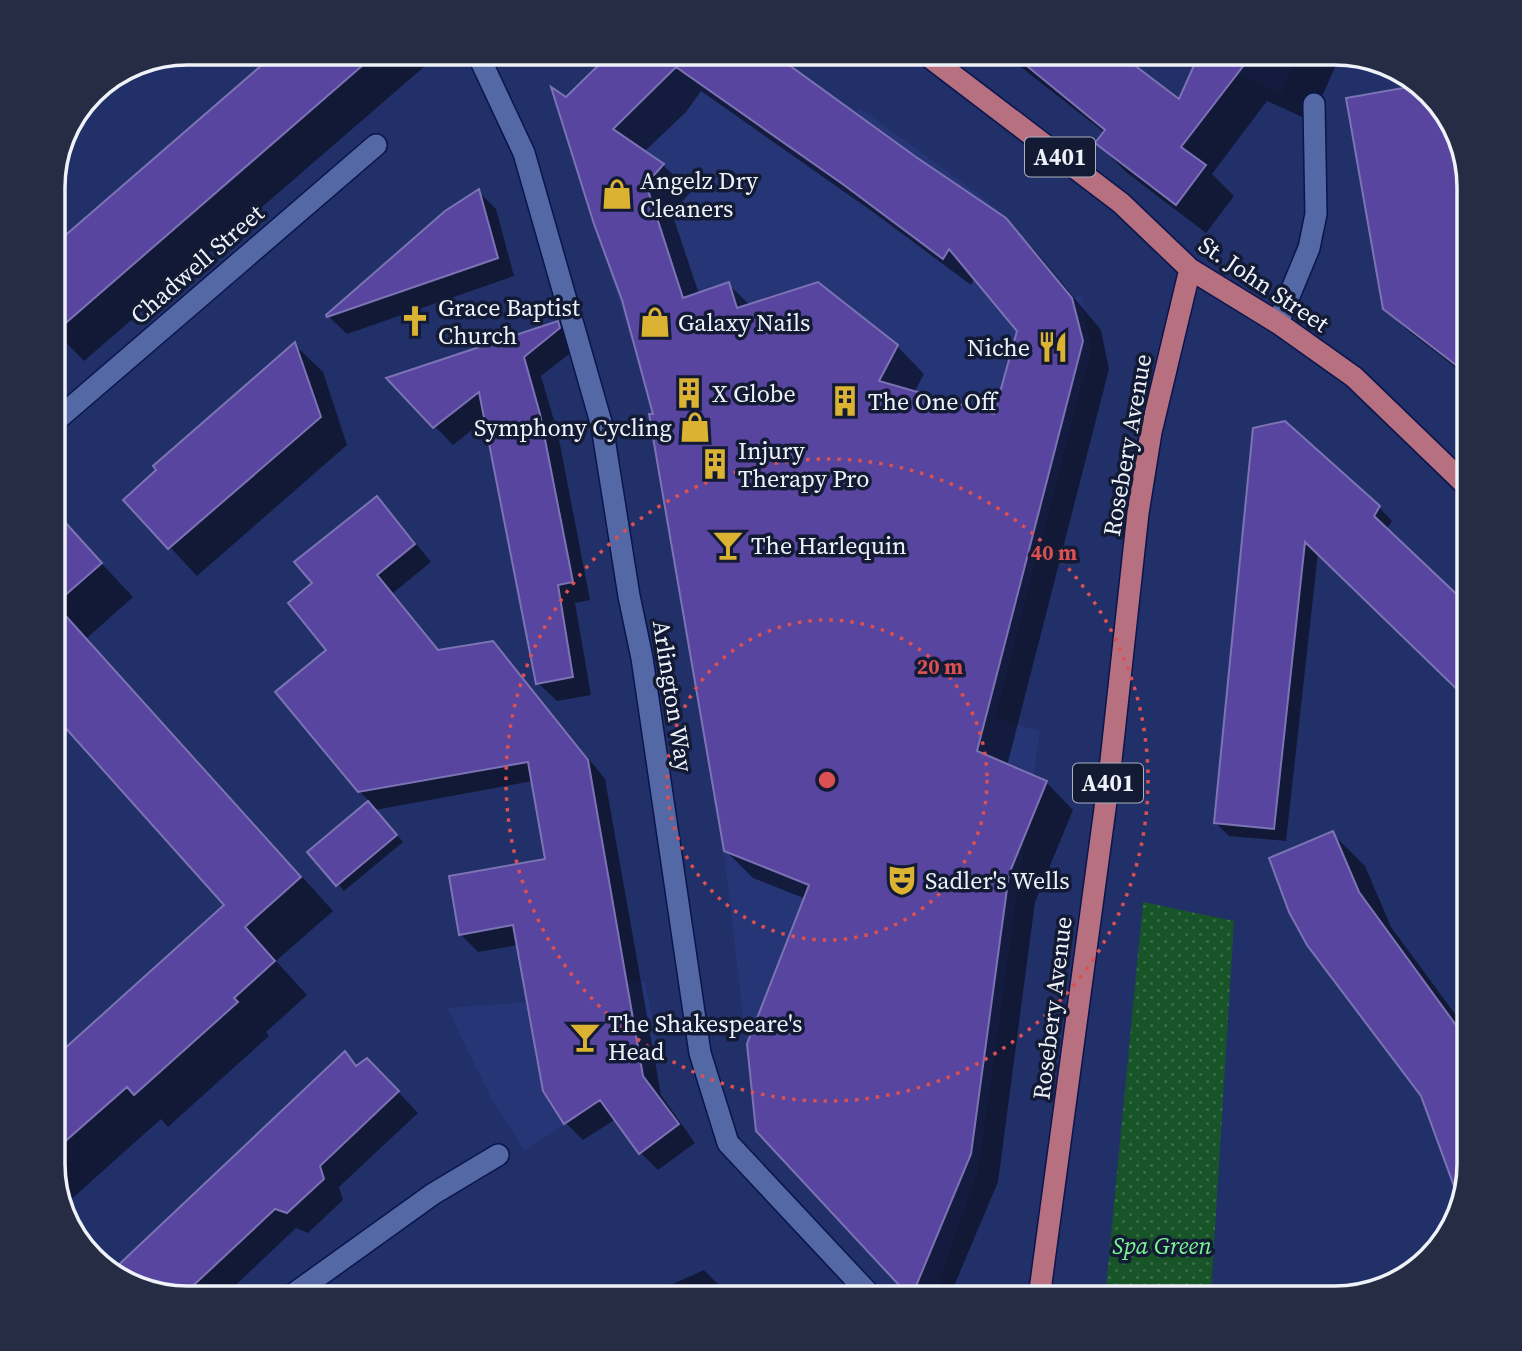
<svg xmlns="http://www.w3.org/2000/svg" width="1522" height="1351" font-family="'Source Serif 4',serif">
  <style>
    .built { fill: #253575 }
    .garden { fill: url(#garden-dots) }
    .shadow { fill: #0007; fill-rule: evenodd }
    .building { fill: #5845a0; stroke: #7c73b5; stroke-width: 2; fill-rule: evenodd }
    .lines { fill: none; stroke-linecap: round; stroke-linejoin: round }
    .minor-casing { stroke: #0b154b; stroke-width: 24 }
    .major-casing { stroke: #0b154b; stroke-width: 24 }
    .minor { stroke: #5368a5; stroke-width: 21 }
    .major { stroke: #b7707f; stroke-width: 21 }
    .ring { fill: none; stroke: #db5052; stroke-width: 3.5; stroke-dasharray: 3.5 7 }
    .labels { text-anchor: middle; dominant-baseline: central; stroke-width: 7; stroke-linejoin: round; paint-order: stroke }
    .shield { fill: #131b34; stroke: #adb2be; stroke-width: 2 }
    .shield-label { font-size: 23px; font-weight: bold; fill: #eff2f9 }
    .poi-label { font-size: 24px; fill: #eff2f9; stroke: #131b34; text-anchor: start }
    .street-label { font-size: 24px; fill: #eff2f9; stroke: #131b34 }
    .park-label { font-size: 24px; font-style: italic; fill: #7bf595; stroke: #131b34 }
    .rim { fill: none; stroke: #eff2f9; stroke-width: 3.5 }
    .centre { fill: #db5052; stroke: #131b34; stroke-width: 3.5 }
    .ring-label { font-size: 21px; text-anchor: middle; font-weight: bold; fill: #db5052; stroke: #131b34; stroke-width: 7; stroke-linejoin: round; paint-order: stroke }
  </style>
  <defs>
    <pattern id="garden-dots" width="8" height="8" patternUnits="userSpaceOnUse" patternTransform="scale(1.75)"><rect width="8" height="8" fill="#175428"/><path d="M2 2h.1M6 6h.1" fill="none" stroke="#396d48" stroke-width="1.8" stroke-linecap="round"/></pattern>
  </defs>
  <rect width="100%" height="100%" fill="#213068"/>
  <path class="built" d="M612,53L814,84L856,113L860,108L985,199L1009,223L1072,298L1081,295L1091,350L995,718L1040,731L978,1171L933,1298H909L756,1131L725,860L643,377L594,224Z
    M1200,53H1299L1281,93L1198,56Z
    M645,981L660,1061L525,1151L492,1100L447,1008L527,1002Z"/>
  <path class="garden" d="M1143,902L1234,921L1211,1293L1214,1298H1105Z"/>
  <path class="shadow" d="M280,53H440L84,361L53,329V249Z
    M615,53H769L915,158L1005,220L1033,248L1101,330L1109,369L1007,766L1046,782L1073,810L1035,902L998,1182L949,1298H911L758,1130L806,899L753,878L725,850L655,415L566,100ZM701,91L873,212L971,285L975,278L1019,331L996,417L914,393L924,374L897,346L750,305L728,284L699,294L672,213L691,192L663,165L644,152L686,112Z
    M1003,53H1145L1134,67L1179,102L1202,53L1341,54L1311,121L1267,101L1212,174L1234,196L1206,233L1126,172L1097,143L1105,133Z
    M1422,86L1430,92L1459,135L1470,187L1469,378L1407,330L1385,308L1348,99Z
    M479,192L496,209L514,276L347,334L328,316Z
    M558,323L576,342L578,347L541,376L558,434L590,600L575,603L591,695L557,701L538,683L486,419L453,445L389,379Z
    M295,345L323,372L347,445L197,576L126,500Z
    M1255,429L1379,507L1392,521L1386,530L1469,609V697L1318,553L1286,841L1229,836L1215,822Z
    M377,498L394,516L431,562L393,593L440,651L492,643L510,661L605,779L661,1095L695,1143L658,1170L641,1153L616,1119L583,1140L566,1123L518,945L478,952L460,934L547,861L533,781L375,810L403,842L344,891L310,852L370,802L359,791L314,583Z
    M74,534L133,597L87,638L333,911L276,961L307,995L266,1032L269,1036L168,1127L161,1119L67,1203L53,1172V1062L227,906L53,711V553Z
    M1332,833L1365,866L1391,927L1469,1033V1172L1460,1194L1423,1095Z
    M345,1054L358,1067L387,1080L418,1113L339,1187L343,1200L308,1233L296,1228L222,1298H186L135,1288L112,1273Z
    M704,1270L732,1298H660L657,1291Z"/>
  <path class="building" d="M277,52H378L53,334V246Z
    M612,52H771L916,157L1006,218L1072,298L1083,341L977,751L1047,781L1009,874L971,1154L911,1298L756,1131L747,1044L809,885L724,851L649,414H653L622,300L594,224L551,87L566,97ZM676,67L844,185L943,259L949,249L1017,331L994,414L879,381L898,345L818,282L737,308L729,282L683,298L646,184L664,164L613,129Z
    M1010,52H1117L1179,99L1200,52H1254L1181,147L1206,165L1176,205L1095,143L1105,130Z
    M1420,85L1430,92L1459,135L1469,198V375L1383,309L1346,98Z
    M479,189L498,258L327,317L326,315L445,211Z
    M558,321L560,328L524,357L540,414L573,582L558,585L573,677L536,684L479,392L433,428L386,378Z
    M295,342L321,417L168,549L123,500L156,470L153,466Z
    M1285,421L1380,506L1374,516L1469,606V701L1305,542L1274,829L1214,823L1253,428Z
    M377,496L415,544L377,575L438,650L493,641L588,760L643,1076L679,1124L639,1154L600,1100L564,1124L543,1091L513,925L459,935L449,876L545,859L528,762L358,792L275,692L326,650L288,603L312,583L294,562Z
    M53,509L102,563L55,604L301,877L245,927L275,961L234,998L238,1002L134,1095L127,1087L53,1152V1059L224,905L53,714Z
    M368,801L397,835L336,886L307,852Z
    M1333,831L1359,892L1469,1043V1172L1458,1197L1421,1096L1307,945L1289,912L1269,858Z
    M345,1051L356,1066L367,1058L399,1091L320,1166L324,1179L287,1213L275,1209L181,1297L135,1288L111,1272Z"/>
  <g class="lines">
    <defs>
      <path id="minor" d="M495,53L481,61L524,153L602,426L629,596L642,658L700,1053L728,1143L873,1298
        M1278,323L1309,248L1316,214L1314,104
        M53,423L376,145
        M288,1298L433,1194L498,1155"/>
      <path id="major" d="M924,53L1121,203L1190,269L1278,323L1354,377L1469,488
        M1039,1298L1109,779L1138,513L1151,432L1190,269"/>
    </defs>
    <use href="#minor" class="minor-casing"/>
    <use href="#major" class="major-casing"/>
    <use href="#minor" class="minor"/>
    <use href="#major" class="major"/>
  </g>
  <g class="ring">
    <circle cx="827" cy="780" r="160"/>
    <circle cx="827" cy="780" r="321"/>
  </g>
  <defs>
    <symbol id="shop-bare" viewBox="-9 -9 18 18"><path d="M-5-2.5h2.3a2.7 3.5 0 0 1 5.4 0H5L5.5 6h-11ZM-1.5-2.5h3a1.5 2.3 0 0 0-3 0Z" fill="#dcb233" stroke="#131b34" stroke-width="2.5" paint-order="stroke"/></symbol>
    <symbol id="church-bare" viewBox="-9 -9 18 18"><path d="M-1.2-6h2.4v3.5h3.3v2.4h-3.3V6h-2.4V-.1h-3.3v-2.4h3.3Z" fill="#dcb233" stroke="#131b34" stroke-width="2.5" paint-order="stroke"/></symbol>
    <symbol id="restaurant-bare" viewBox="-9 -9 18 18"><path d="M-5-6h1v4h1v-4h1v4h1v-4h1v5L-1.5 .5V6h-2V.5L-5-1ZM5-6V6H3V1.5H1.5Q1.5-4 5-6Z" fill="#dcb233" stroke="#131b34" stroke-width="2.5" paint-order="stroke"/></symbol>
    <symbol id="building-bare" viewBox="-9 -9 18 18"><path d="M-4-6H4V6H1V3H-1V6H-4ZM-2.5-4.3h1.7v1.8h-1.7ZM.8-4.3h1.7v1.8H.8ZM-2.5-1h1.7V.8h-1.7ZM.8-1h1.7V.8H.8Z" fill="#dcb233" stroke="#131b34" stroke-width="2.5" paint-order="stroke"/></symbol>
    <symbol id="bar-bare" viewBox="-9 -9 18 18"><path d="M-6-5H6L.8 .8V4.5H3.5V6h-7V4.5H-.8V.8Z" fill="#dcb233" stroke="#131b34" stroke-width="2.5" paint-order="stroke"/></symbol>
    <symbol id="theatre-bare" viewBox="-9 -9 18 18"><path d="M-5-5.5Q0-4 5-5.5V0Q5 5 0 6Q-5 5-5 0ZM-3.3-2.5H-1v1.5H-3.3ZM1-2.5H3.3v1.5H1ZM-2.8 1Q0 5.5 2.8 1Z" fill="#dcb233" stroke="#131b34" stroke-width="2.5" paint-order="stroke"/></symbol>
  </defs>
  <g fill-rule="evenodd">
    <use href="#shop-bare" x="595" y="172" width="44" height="44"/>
    <use href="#church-bare" x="393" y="299" width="44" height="44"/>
    <use href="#shop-bare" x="633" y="300" width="44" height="44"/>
    <use href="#restaurant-bare" x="1031" y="325" width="44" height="44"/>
    <use href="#building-bare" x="667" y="371" width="44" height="44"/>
    <use href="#building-bare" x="823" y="379" width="44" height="44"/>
    <use href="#shop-bare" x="673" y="405" width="44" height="44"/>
    <use href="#building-bare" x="693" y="442" width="44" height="44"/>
    <use href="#bar-bare" x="706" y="523" width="44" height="44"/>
    <use href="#theatre-bare" x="880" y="858" width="44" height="44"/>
    <use href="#bar-bare" x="563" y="1015" width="44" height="44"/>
  </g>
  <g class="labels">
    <g class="shield">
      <rect x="1025" y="137.5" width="70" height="39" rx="5"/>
      <rect x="1073" y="763.5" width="70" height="39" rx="5"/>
    </g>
    <g class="shield-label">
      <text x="1060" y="157">A401</text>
      <text x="1108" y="783">A401</text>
    </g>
    <g class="poi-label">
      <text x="640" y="180">Angelz Dry<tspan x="640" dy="28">Cleaners</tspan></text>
      <text x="438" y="307">Grace Baptist<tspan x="438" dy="28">Church</tspan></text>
      <text x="678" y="322">Galaxy Nails</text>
      <text x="1030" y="347" text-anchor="end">Niche</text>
      <text x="712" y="393">X Globe</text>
      <text x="868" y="401">The One Off</text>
      <text x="672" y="427" text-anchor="end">Symphony Cycling</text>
      <text x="738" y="450">Injury<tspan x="738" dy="28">Therapy Pro</tspan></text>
      <text x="751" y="545">The Harlequin</text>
      <text x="925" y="880">Sadler's Wells</text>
      <text x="608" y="1023">The Shakespeare's<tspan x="608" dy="28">Head</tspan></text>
    </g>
    <g class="street-label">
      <text transform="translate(197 264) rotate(-41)">Chadwell Street</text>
      <text transform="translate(1264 284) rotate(34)">St. John Street</text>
      <text transform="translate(1127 445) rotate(-80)">Rosebery Avenue</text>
      <text transform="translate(673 696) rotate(81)">Arlington Way</text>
      <text transform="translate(1052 1008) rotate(-83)">Rosebery Avenue</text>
    </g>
    <g class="park-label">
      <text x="1162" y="1245">Spa Green</text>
    </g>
  </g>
  <path d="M0 0H1522V1351H0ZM187 65H1335A122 122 0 0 1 1457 187V1164A122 122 0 0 1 1335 1286H187A122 122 0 0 1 65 1164V187A122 122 0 0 1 187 65Z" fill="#252c44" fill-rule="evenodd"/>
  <path class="rim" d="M187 65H1335A122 122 0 0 1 1457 187V1164A122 122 0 0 1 1335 1286H187A122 122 0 0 1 65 1164V187A122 122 0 0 1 187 65Z"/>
  <circle cx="827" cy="780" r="10" class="centre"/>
  <g class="ring-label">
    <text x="1054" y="560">40 m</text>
    <text x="940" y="674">20 m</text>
  </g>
</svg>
